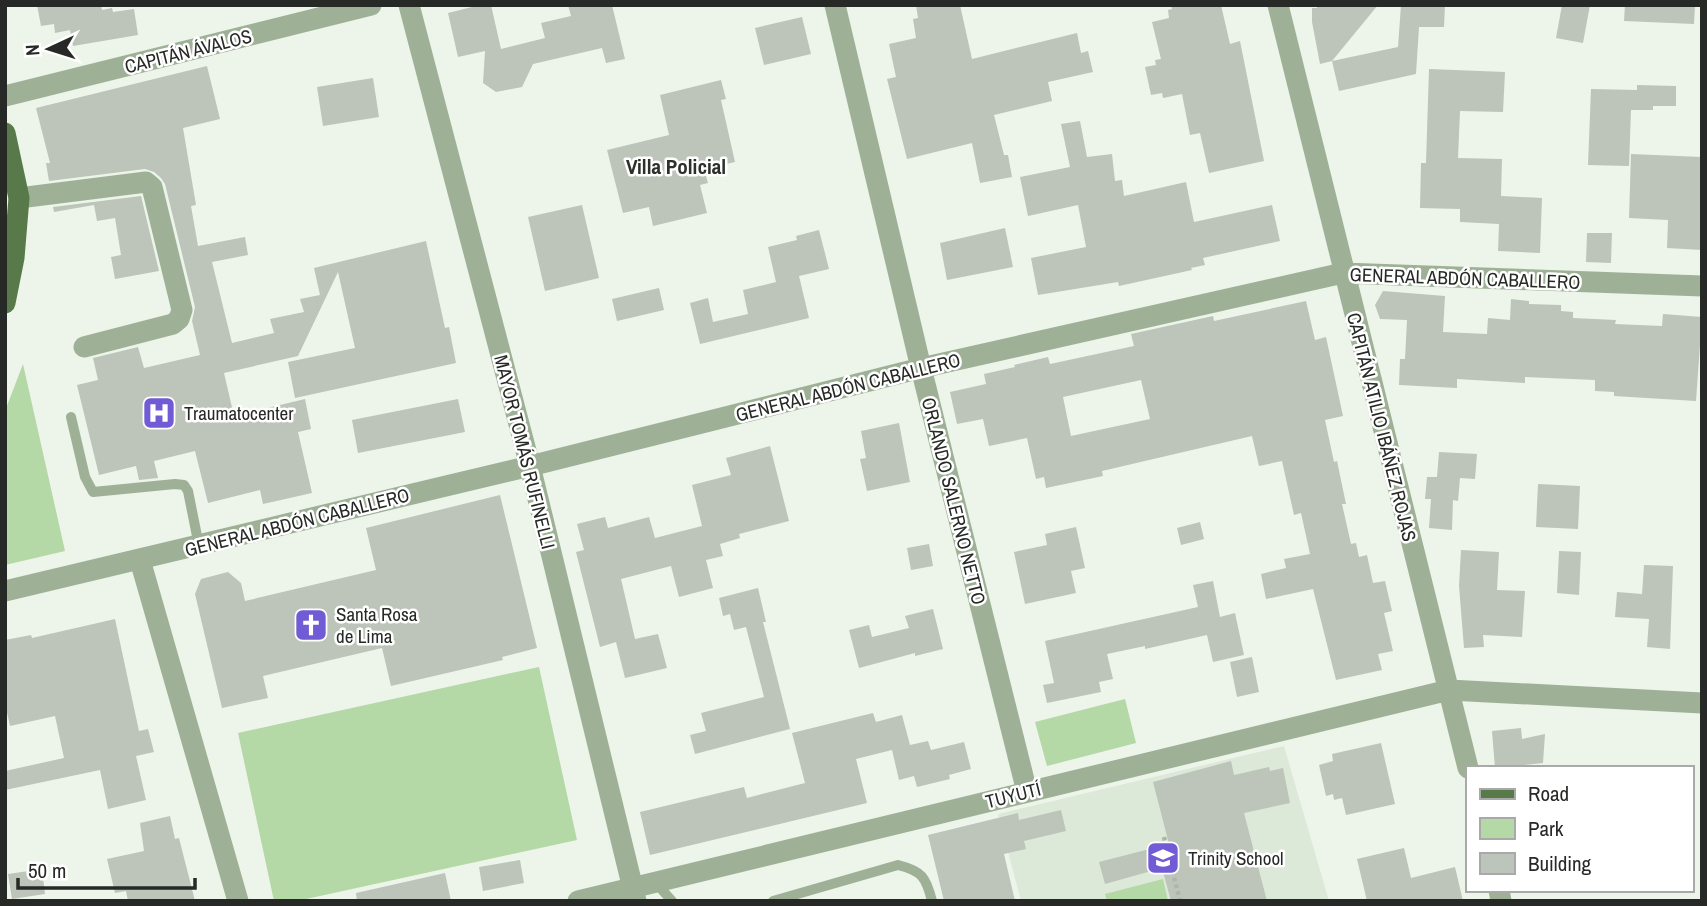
<svg xmlns="http://www.w3.org/2000/svg" width="1707" height="906" font-family="'Archivo Narrow',sans-serif">
  <style>
    .built { fill: #dde9d8 }
    .green { fill: #b4d8a6 }
    .building { fill: #bdc4ba; fill-rule: evenodd }
    .lines { fill: none; stroke-linecap: round; stroke-linejoin: round }
    .path { stroke: #afb5ad; stroke-width: 4.5; stroke-dasharray: 3.5 3.5; stroke-linecap: butt }
    .service { stroke: #9eb196; stroke-width: 10 }
    .minor { stroke: #9eb196; stroke-width: 21 }
    .primary { stroke: #587a4a; stroke-width: 21 }
    .labels { text-anchor: middle; dominant-baseline: central; stroke-width: 5; stroke-linejoin: round; paint-order: stroke }
    .street-label { font-size: 19px; fill: #262925; stroke: #fff }
    .poi-label { font-size: 19px; fill: #262925; stroke: #fff; text-anchor: start }
    .neighbourhood-label { font-size: 21px; font-weight: bold; fill: #2b3129; stroke: #fff }
  </style>
  <rect width="100%" height="100%" fill="#edf4ea"/>
  <path class="built" d="M1284,746L1329,901H1021L998,814Z"/>
  <path class="green" d="M23,364L65,551L5,565V411Z
    M539,667L577,840L297,901H274L238,733Z
    M1125,699L1136,743L1047,766L1035,722Z
    M1163,879L1168,901H1107L1105,894Z"/>
  <path class="building" d="M37,5H101L102,10L112,8L113,12L134,9L138,35L73,46L70,30L55,33L54,24L41,26Z
    M480,5H491L501,49L545,38L541,23L571,16L568,5H612L625,59L606,63L602,48L533,64L522,87L496,92L483,83L485,51L458,57L448,13Z
    M916,5H960L972,59L1077,33L1081,53L1088,51L1093,72L1048,82L1052,101L994,115L1004,155H1008L1012,177L980,183L972,143L907,159L887,79L896,77L889,44L916,38L913,19L918,18Z
    M1171,5H1221L1230,44L1240,41L1264,161L1209,173L1200,133L1190,135L1182,94L1163,98L1162,93L1151,95L1145,67L1156,65L1155,60L1161,59L1152,22L1169,18L1168,10L1172,9Z
    M1317,5H1378L1332,61L1320,64L1312,22V8H1317Z
    M1401,5H1445L1444,27H1419L1416,74L1339,91L1332,61L1398,47Z
    M1562,5H1590L1583,43L1556,38Z
    M1625,5H1695L1694,24L1624,21Z
    M802,17L811,54L764,65L755,28Z
    M207,66L220,119L183,128L196,205L191,206L198,246L245,237L248,255L212,262L232,343L274,333L270,319L304,312L300,299L320,295L314,268L426,241L445,328L449,327L456,363L295,398L288,362L355,348L338,272L298,356L224,373L234,416L305,399L311,429L298,432L312,493L263,504L260,490L208,503L195,451L154,461L158,478L139,480L136,466L99,475L77,385L98,380L93,358L138,347L144,368L200,355L192,321L195,307L165,184L161,178L154,172L145,169L49,181L46,163H50L36,108Z
    M1429,69L1505,72L1503,112L1460,111L1458,158L1502,159L1501,196L1542,198L1540,253L1498,251L1499,224L1460,222V209L1420,208L1421,163H1426Z
    M373,78L379,117L323,126L317,87Z
    M721,80L726,99L721,100L735,162L704,169L708,183L700,185L707,213L653,226L649,207L623,213L607,150L669,135L660,95Z
    M1637,85L1676,86V106H1653V110H1631L1629,166L1588,165L1591,89L1637,90Z
    M1080,121L1087,157L1112,154L1115,181L1122,180L1124,196L1186,182L1194,222L1272,205L1280,241L1203,258L1205,265L1191,268L1192,270L1119,286L1118,282L1038,295L1031,258L1086,247L1078,205L1028,216L1020,177L1070,167L1061,124Z
    M1631,154L1702,157V250L1667,248L1668,220L1629,218Z
    M141,196L159,271L115,279L111,257L121,255L115,218L97,221L94,205L54,212L53,207Z
    M582,205L599,278L545,291L528,217Z
    M1005,228L1013,267L947,280L940,243Z
    M819,230L829,269L799,276L809,318L700,344L690,303L708,298L713,322L748,314L743,290L776,282L768,247L797,240L796,236Z
    M1587,233H1612L1611,263L1586,262Z
    M659,288L664,310L617,321L612,299Z
    M1383,291L1445,296L1443,332L1487,334L1488,318L1510,320L1511,299L1529,301V304L1561,305V311L1573,312V318L1616,320L1615,324L1662,326L1663,314L1702,317L1696,401L1614,396V392L1595,391V380L1525,377V383L1457,379V388L1399,385L1400,359H1405L1407,320L1380,319L1375,305Z
    M1306,301L1315,340L1326,337L1343,416L1325,420L1334,462L1337,461L1346,504H1342L1351,544L1356,543L1359,557L1367,555L1373,583L1385,581L1392,611L1384,613L1393,651L1378,654L1382,670L1336,680L1313,589L1266,599L1261,574L1286,568L1284,559L1310,554L1301,513L1294,515L1282,461L1259,466L1252,436L1102,471L1103,476L1046,488L1044,477L1036,479L1027,438L989,446L983,419L957,424L950,392L986,384L984,374L1015,367L1014,365L1048,357L1050,364L1134,346L1131,334L1213,316L1214,321ZM1141,380L1150,419L1071,436L1063,397Z
    M458,399L465,432L358,453L352,420Z
    M899,423L910,482L867,491L860,459L866,458L861,431Z
    M770,446L789,521L739,534L740,538L720,544L723,556L706,560L713,588L679,597L671,566L621,579L635,639L658,634L667,668L625,678L616,642L600,647L576,552L584,550L577,524L605,517L608,528L649,517L655,538L702,526L692,485L731,475L726,458Z
    M1439,452L1477,454L1475,479L1460,478L1458,501L1453,500L1452,530L1429,528L1431,499H1425L1427,477H1437Z
    M1538,484L1580,486L1578,529L1536,527Z
    M500,495L537,648L502,657L503,660L391,686L382,648L263,676L268,698L222,708L195,594L201,579L228,572L241,583L245,601L376,570L366,528Z
    M1200,522L1204,539L1181,545L1177,528Z
    M1076,527L1085,568L1071,571L1076,593L1025,604L1014,552L1047,545L1045,534Z
    M929,544L933,566L911,570L907,548Z
    M1461,550L1499,552L1497,590L1525,591L1522,637L1483,635L1484,647L1464,648L1459,586Z
    M1559,551L1581,552L1579,595L1557,593Z
    M1644,565L1673,566L1670,649L1647,647L1649,619L1615,617L1617,592L1642,594Z
    M1213,581L1220,617L1235,613L1244,655L1213,662L1207,635L1145,649V646L1107,654L1113,679L1099,682L1101,692L1047,703L1043,685L1054,683L1045,641L1198,607L1193,585Z
    M758,588L766,622H763L790,729L695,754L690,735L706,731L701,713L764,697L746,627L734,630L730,614L723,616L719,598Z
    M933,609L943,649L915,656V653L859,668L849,630L869,625L872,637L909,628L905,616Z
    M115,619L139,731L148,729L154,752L136,756L146,800L108,809L100,770L5,790V771L64,758L55,716L10,726L5,703V640L31,635L32,638Z
    M1252,657L1259,692L1237,697L1230,662Z
    M873,713L876,722L902,715L910,745L928,741L931,750L964,742L971,769L949,775L950,779L917,787L914,776L899,780L892,750L856,759L867,803L650,855L640,812L744,787L747,798L805,783L792,733Z
    M1521,728L1522,739L1545,734L1543,763L1495,768L1492,731Z
    M1381,743L1395,804L1346,815L1342,798L1334,800L1333,794L1326,796L1319,765L1333,761L1332,754Z
    M1231,761L1234,775L1269,767L1270,771L1283,768L1290,803L1244,813L1267,901H1171L1162,868L1105,884L1099,862L1169,844L1153,782Z
    M1061,810L1066,831L1024,841L1026,849L1004,854L1015,901H944L928,835L1018,813L1019,820Z
    M170,816L175,839L179,838L195,901H128L126,891L115,893L107,859L144,851L140,823Z
    M1404,848L1411,878L1455,867L1463,901H1367L1357,859Z
    M520,860L524,883L483,891L479,867Z
    M42,869L45,894L12,899L8,874Z
    M445,873L451,901H357L356,893Z"/>
  <g class="lines">
    <path class="path" d="M1164,837L1180,901"/>
    <path class="service" d="M71,417L85,477L93,492L175,484L184,485L188,491L199,546
      M655,882L672,901
      M773,901L898,865C922,871 926,877 932,901"/>
    <path class="minor" d="M409,5L530,466L636,901
      M835,5L921,368L1027,792
      M1278,5L1468,768
      M5,96L371,5
      M19,198L146,182L152,187L182,310L179,319L173,324L84,347
      M140,560L238,901
      M5,591L530,466L921,368L1343,273L1702,286
      M1499,890L1501,901
      M578,901L1449,690L1702,703"/>
    <path class="primary" d="M5,133L19,198L14,258L5,303"/>
  </g>
  <defs>
    <symbol id="hospital-square" viewBox="-11 -11 22 22"><rect x="-9" y="-9" width="18" height="18" rx="4" fill="#715cd6" stroke="#fff"/><path d="M-5-5h3v3.5h4V-5h3V5h-3V1.5h-4V5h-3Z" fill="#fff"/></symbol>
    <symbol id="church-square" viewBox="-11 -11 22 22"><rect x="-9" y="-9" width="18" height="18" rx="4" fill="#715cd6" stroke="#fff"/><path d="M-1.2-6h2.4v3.5h3.3v2.4h-3.3V6h-2.4V-.1h-3.3v-2.4h3.3Z" fill="#fff"/></symbol>
    <symbol id="school-square" viewBox="-11 -11 22 22"><rect x="-9" y="-9" width="18" height="18" rx="4" fill="#715cd6" stroke="#fff"/><path d="M0-5L7-2L0 1L-7-2ZM-4 1L0 2.5L4 1V4Q0 6-4 4Z" fill="#fff"/></symbol>
  </defs>
  <g fill-rule="evenodd">
    <use href="#hospital-square" x="140" y="394" width="38" height="38"/>
    <use href="#church-square" x="292" y="606" width="38" height="38"/>
    <use href="#school-square" x="1144" y="839" width="38" height="38"/>
  </g>
  <g class="labels">
    <g class="street-label">
      <text transform="translate(188 51) rotate(-14)">CAPITÁN ÁVALOS</text>
      <text transform="translate(1465 278) rotate(2)">GENERAL ABDÓN CABALLERO</text>
      <text transform="translate(848 387) rotate(-14)">GENERAL ABDÓN CABALLERO</text>
      <text transform="translate(1382 427) rotate(76)">CAPITÁN ATILIO IBÁÑEZ ROJAS</text>
      <text transform="translate(525 452) rotate(76)">MAYOR TOMÁS RUFINELLI</text>
      <text transform="translate(954 501) rotate(76)">ORLANDO SALERNO NETTO</text>
      <text transform="translate(297 522) rotate(-14)">GENERAL ABDÓN CABALLERO</text>
      <text transform="translate(1013 795) rotate(-14)">TUYUTÍ</text>
    </g>
    <g class="poi-label">
      <text x="184" y="413">Traumatocenter</text>
      <text x="336" y="614">Santa Rosa<tspan x="336" dy="22">de Lima</tspan></text>
      <text x="1188" y="858">Trinity School</text>
    </g>
    <g class="neighbourhood-label">
      <text x="676" y="166">Villa Policial</text>
    </g>
  </g>
  <rect width="1707" height="906" fill="none" stroke="#262925" stroke-width="14"/>
  <rect x="1466" y="766" width="228" height="126" fill="#ffffff" stroke="#a8a9a8" stroke-width="2"/>
  <rect x="1480" y="789" width="35" height="10" fill="#587a4a" stroke="#a8a9a8" stroke-width="2"/>
  <text x="1528" y="801" font-size="21" fill="#262925">Road</text>
  <rect x="1480" y="818" width="35" height="21" fill="#b4d8a6" stroke="#a8a9a8" stroke-width="2"/>
  <text x="1528" y="836" font-size="21" fill="#262925">Park</text>
  <rect x="1480" y="853" width="35" height="21" fill="#bdc4ba" stroke="#a8a9a8" stroke-width="2"/>
  <text x="1528" y="871" font-size="21" fill="#262925">Building</text>
  <g transform="translate(49 49) rotate(266)" stroke="#ffffff" stroke-width="5" paint-order="stroke">
  <path d="M0-5L12 26L0 18L-12 26Z" fill="#262925"/>
  <text y="-10" font-size="19" font-weight="bold" text-anchor="middle" fill="#262925">N</text>
  </g>
  <path d="M18 878v10h177v-10" fill="none" stroke="#262925" stroke-width="3.5"/>
  <text x="28" y="878" font-size="21" fill="#262925" stroke="#ffffff" stroke-width="5" paint-order="stroke">50 m</text>
</svg>
